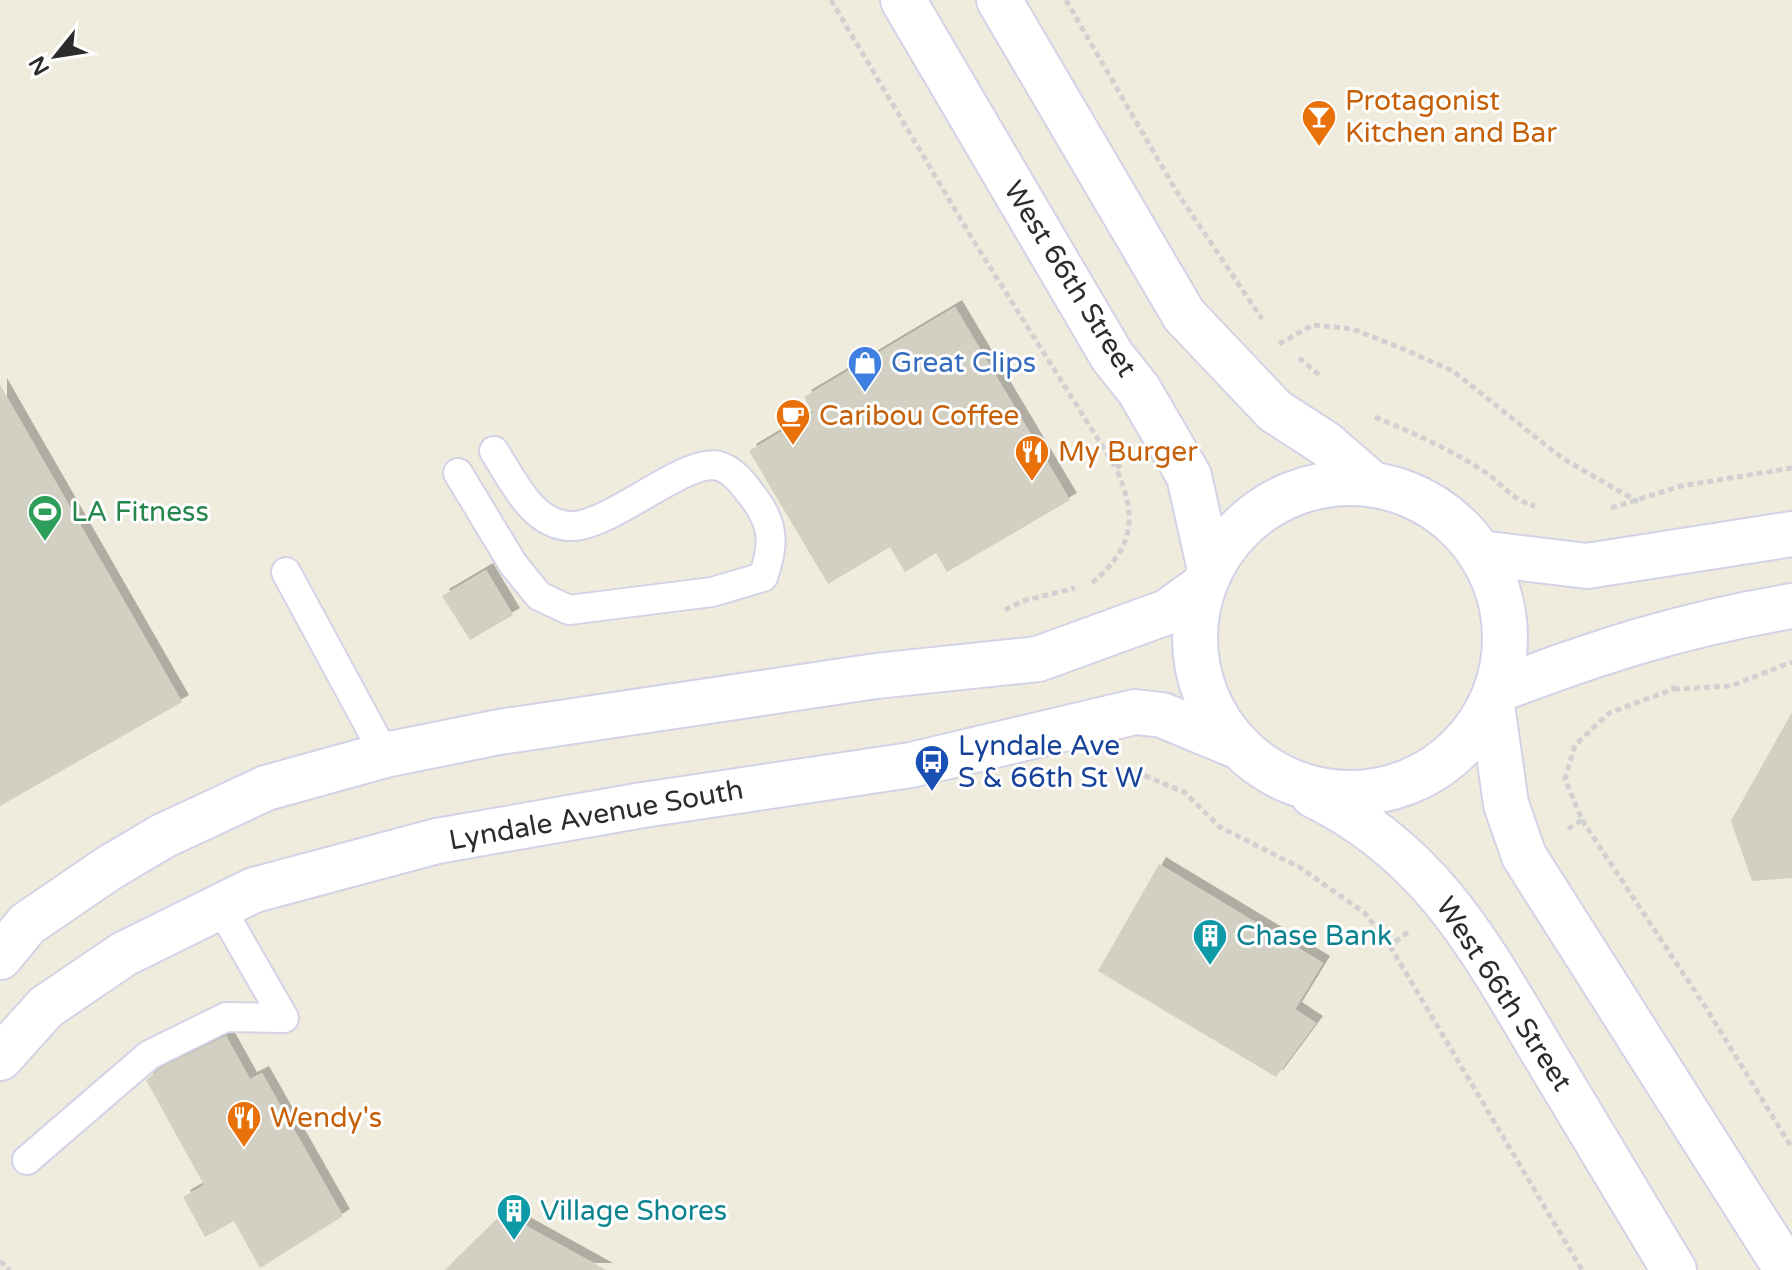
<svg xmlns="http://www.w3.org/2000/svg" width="1792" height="1270" font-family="'Varela Round',sans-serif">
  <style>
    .building { fill: #d1d0c2; filter: url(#shadow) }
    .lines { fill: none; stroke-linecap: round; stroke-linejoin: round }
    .service-casing { stroke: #d3d2e6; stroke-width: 32 }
    .secondary-casing { stroke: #d3d2e6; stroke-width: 48 }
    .path { stroke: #d1d1d1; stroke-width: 5; stroke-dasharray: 6 4; stroke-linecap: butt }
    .service { stroke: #fff; stroke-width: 28 }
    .secondary { stroke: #fff; stroke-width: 44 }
    .labels { text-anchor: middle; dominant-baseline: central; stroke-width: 6; stroke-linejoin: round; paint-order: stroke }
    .food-label { font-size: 28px; fill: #c56008; stroke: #fff; text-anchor: start }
    .street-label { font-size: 28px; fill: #2c2c2c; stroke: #fff }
    .shop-label { font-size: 28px; fill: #366cbe; stroke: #fff; text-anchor: start }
    .leisure-label { font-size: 28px; fill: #27864d; stroke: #fff; text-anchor: start }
    .transit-label { font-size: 28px; fill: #164399; stroke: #fff; text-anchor: start }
    .culture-label { font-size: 28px; fill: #0d838f; stroke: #fff; text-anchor: start }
  </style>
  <defs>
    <filter id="shadow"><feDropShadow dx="7" dy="-7" stdDeviation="0" flood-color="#0004"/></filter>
  </defs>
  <rect width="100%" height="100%" fill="#efecdd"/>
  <path class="building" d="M955,307L1070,500L947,572L936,553L905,572L890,547L828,584L749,451L813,413L804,397Z
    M0,385L182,702L0,806Z
    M486,570L513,615L470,640L442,596Z
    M1792,712V878L1752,881L1731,821Z
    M1159,864L1323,963L1295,1009L1316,1023L1276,1077L1098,971Z
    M226,1036L250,1079L262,1073L343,1216L260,1268L234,1221L205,1237L183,1197L204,1185L146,1080L164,1066Z
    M503,1213L606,1270H445Z"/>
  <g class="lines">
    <defs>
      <path id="service" d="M458,473L513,564L539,596L569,610L712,592L763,577C774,546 775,526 754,498C744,485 735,471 719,466C687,457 613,524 574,526C533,528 513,480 494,451
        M286,572L385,755
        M219,905L284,1018
        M27,1160L149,1055L226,1017L284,1018"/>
      <path id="secondary" d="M903,0L1112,356L1139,390L1189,476L1210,570
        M999,0L1184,315L1275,411L1326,444L1372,484
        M1195 638a155 155 0 1 1 310 0a155 155 0 1 1-310 0Z
        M1480,553L1587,566L1792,534
        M1498,690C1599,651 1685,624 1792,606
        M1492,705L1506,804L1524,856L1787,1270
        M1313,795C1434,854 1483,952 1549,1062C1591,1131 1632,1201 1674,1270
        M0,957L27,924L109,868L163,836L266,788L385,755L499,732L876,676L1038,659L1167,612L1203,586
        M0,1058L46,1007L124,954L254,890L437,841L643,805L911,765L1135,712L1162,715L1237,746"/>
    </defs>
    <use href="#service" class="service-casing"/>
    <use href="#secondary" class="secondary-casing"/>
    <path class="path" d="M831,0L973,240L1116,468
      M1066,0L1175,189L1262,319
      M1279,344L1313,325L1353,329L1401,348L1453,371L1562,458L1638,502
      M1299,358L1322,377
      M1375,417C1413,433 1450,449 1485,472C1505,486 1510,499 1535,506
      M1611,508L1681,486L1792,468
      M1092,583C1134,547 1138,518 1116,468L1125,462
      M1005,610L1023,601L1075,588
      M1674,689L1731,686L1792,662
      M1126,768L1184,792L1220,827L1299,867L1365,913L1390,946L1408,932
      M1582,820L1706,1008L1792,1148
      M1568,829L1582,820L1565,779L1575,745L1609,713L1674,689L1673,683
      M1390,946L1582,1270
      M0,1261L10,1270"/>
    <use href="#service" class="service"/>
    <use href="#secondary" class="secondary"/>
  </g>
  <defs>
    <symbol id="bar-pin" viewBox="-11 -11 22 30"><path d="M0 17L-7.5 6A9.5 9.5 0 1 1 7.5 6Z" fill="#e8710a" stroke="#fff"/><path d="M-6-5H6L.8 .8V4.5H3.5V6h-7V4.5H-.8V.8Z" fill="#fff"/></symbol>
    <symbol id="shop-pin" viewBox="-11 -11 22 30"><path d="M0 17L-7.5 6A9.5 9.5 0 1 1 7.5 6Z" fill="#3f7fe0" stroke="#fff"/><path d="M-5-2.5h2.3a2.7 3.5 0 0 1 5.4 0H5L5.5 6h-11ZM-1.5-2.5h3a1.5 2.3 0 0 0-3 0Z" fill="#fff"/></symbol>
    <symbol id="cafe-pin" viewBox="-11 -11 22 30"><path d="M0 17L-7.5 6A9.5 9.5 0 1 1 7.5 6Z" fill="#e8710a" stroke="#fff"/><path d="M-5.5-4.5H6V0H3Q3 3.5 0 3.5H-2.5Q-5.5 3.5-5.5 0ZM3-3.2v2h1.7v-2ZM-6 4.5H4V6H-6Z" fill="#fff"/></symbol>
    <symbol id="restaurant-pin" viewBox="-11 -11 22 30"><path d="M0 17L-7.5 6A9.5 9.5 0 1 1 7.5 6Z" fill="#e8710a" stroke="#fff"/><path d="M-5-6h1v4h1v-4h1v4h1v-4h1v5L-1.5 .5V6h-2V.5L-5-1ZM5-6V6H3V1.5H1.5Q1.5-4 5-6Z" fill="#fff"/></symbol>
    <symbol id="stadium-pin" viewBox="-11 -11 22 30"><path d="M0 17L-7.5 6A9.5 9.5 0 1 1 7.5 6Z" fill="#2e9e5b" stroke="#fff"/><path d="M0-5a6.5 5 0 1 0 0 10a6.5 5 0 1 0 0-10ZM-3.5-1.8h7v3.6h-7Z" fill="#fff"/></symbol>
    <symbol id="bus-pin" viewBox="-11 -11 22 30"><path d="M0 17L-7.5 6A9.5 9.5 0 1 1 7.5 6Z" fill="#1a4fb4" stroke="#fff"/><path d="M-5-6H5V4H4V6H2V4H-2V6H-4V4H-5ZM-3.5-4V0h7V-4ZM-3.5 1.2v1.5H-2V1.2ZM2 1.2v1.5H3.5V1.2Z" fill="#fff"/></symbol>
    <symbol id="building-pin" viewBox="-11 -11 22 30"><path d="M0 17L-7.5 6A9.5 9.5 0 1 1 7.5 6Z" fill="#0f9aa8" stroke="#fff"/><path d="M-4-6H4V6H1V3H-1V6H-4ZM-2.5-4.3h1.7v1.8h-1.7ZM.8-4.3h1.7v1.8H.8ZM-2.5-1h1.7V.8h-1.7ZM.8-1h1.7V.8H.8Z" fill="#fff"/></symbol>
  </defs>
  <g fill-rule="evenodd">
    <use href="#bar-pin" x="1299" y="97" width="40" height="54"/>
    <use href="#shop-pin" x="845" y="343" width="40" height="54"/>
    <use href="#cafe-pin" x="773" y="396" width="40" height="54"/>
    <use href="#restaurant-pin" x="1012" y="432" width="40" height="54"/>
    <use href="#stadium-pin" x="25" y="492" width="40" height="54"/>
    <use href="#bus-pin" x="912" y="742" width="40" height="54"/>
    <use href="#building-pin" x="1190" y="916" width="40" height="54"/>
    <use href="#restaurant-pin" x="224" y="1098" width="40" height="54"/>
    <use href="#building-pin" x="494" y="1191" width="40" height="54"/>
  </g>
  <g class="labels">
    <g class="food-label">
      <text x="1345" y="101">Protagonist<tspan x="1345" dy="32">Kitchen and Bar</tspan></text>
      <text x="819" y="416">Caribou Coffee</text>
      <text x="1058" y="452">My Burger</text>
      <text x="270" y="1118">Wendy's</text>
    </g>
    <g class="street-label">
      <text transform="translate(1070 279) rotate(58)">West 66th Street</text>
      <text transform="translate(596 815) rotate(-10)">Lyndale Avenue South</text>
      <text transform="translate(1504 994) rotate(57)">West 66th Street</text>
    </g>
    <g class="shop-label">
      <text x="891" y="363">Great Clips</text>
    </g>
    <g class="leisure-label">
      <text x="71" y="512">LA Fitness</text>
    </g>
    <g class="transit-label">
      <text x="958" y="746">Lyndale Ave<tspan x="958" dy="32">S &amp; 66th St W</tspan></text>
    </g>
    <g class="culture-label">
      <text x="1236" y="936">Chase Bank</text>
      <text x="540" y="1211">Village Shores</text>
    </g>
  </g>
  <g transform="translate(56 56) rotate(240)" stroke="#ffffff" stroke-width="6" paint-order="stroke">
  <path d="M0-6L14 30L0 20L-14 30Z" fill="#2c2c2c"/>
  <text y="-12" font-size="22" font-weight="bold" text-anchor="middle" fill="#2c2c2c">N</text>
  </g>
</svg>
